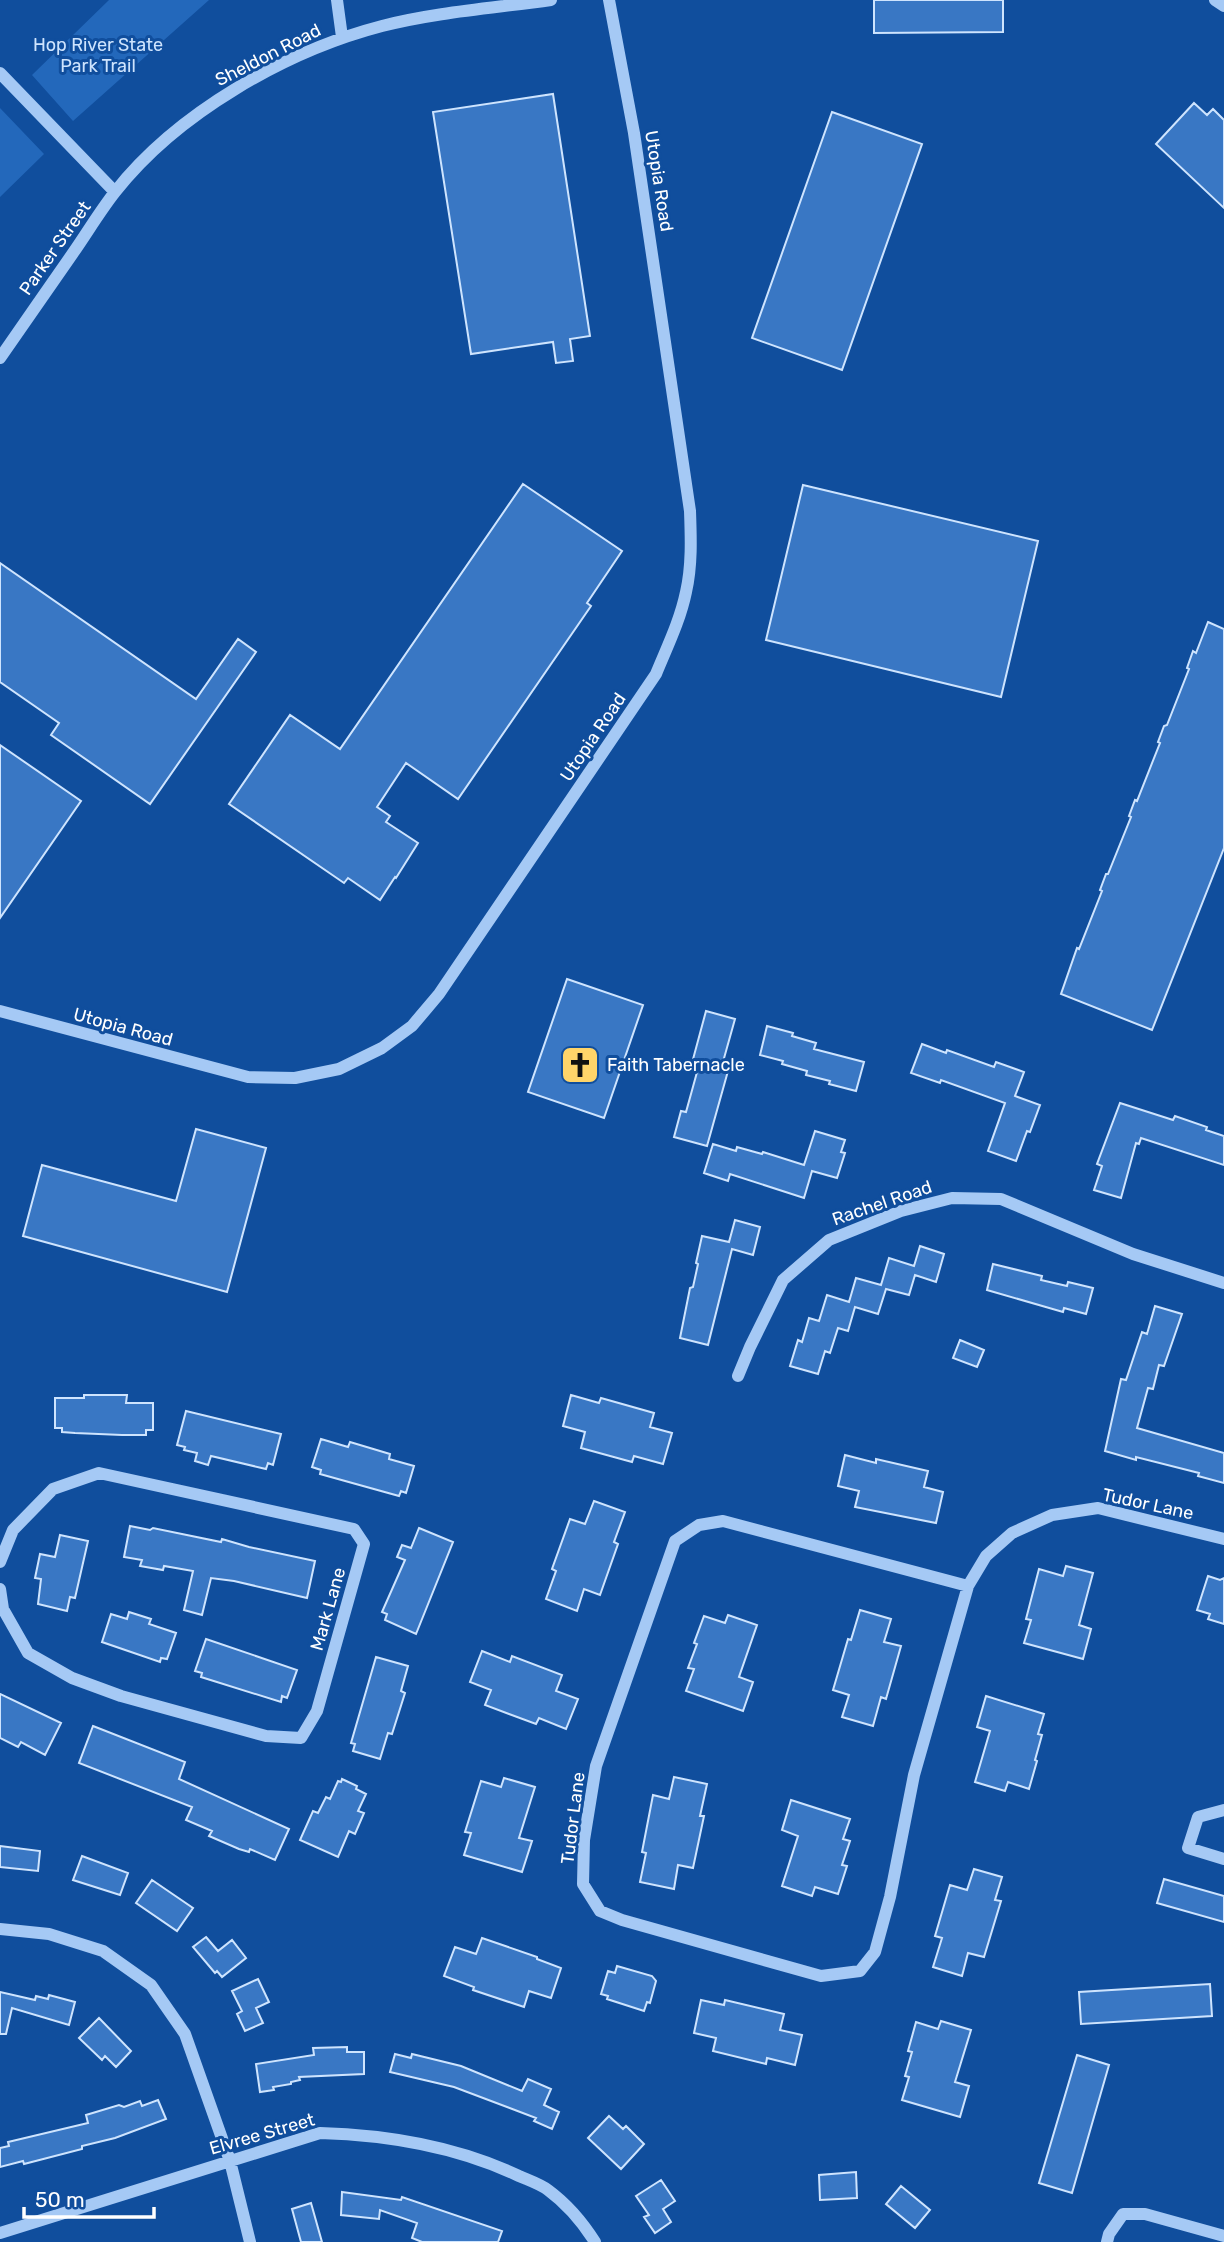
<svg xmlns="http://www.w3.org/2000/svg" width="1224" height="2242" font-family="Rubik,sans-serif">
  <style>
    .green { fill: #2368bb }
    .building { fill: #3977c4; stroke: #cee4fe; stroke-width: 2 }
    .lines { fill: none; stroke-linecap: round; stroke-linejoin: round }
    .minor { stroke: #a5c9f5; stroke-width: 12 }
    .labels { text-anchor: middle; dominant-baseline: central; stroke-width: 6; stroke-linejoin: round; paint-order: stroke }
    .park-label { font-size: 18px; fill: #cee4fe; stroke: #104e9d }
    .street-label { font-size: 18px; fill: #fff; stroke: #104e9d }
    .poi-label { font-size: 18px; fill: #fff; stroke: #104e9d; text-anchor: start }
  </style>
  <rect width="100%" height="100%" fill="#104e9d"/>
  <path class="green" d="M109,0H209L73,121L32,75Z
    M0,108L44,154L0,197Z"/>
  <path class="building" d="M874,0H1003V32L874,33Z
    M553,94L590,336L570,339L573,361L556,363L553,342L471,354L433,112Z
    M1194,103L1207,115L1213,109L1224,120V208L1156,144Z
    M832,112L922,144L842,370L752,338Z
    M523,484L622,551L587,603L591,606L458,799L406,763L377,807L390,816L386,822L418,843L396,878L395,877L380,900L348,878L344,883L229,804L290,715L340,749Z
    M803,485L1038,541L1001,697L766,640Z
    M0,563L196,699L238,639L256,652L150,804L51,735L59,723L0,682Z
    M1208,622L1224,629V848L1152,1030L1061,994L1077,948L1079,949L1102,891L1100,890L1106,874H1108L1131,817L1129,816L1135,800L1137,801L1160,743L1158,742L1164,726L1167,725L1189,669L1187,668L1193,651L1196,653Z
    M0,745L81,801L0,918Z
    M567,979L643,1005L604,1118L528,1092Z
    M706,1011L735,1019L721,1069L728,1071L707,1146L674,1137L681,1111L686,1112L699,1065L692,1063Z
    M767,1026L793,1033L792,1036L816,1043L814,1049L864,1062L856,1091L829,1084L830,1081L806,1075L807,1071L782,1064L783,1061L760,1055Z
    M922,1044L946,1053L947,1050L994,1067L996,1062L1024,1072L1015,1096L1040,1105L1030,1132L1027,1131L1016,1161L988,1151L1005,1103L941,1080L940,1083L911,1073Z
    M1120,1103L1173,1120L1175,1116L1207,1127L1206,1130L1224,1136V1165L1141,1138L1139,1144L1136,1143L1121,1198L1094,1190L1102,1166L1097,1164Z
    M196,1129L266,1148L227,1292L23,1236L42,1165L176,1201Z
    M815,1131L845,1140L841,1152L845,1153L837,1178L812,1171L804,1198L730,1174L728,1181L704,1173L713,1144L736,1151L737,1147L762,1154L763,1152L804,1165Z
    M735,1220L760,1227L753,1255L732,1249L708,1345L680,1338L690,1288L693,1287L698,1264L696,1263L702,1236L729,1242Z
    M920,1246L944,1254L936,1282L915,1275L909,1295L886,1289L878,1314L855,1307L848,1331L838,1328L830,1353L825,1351L818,1374L790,1366L798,1340L802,1342L809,1318L819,1321L827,1295L849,1302L856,1278L881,1285L889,1258L914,1266Z
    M993,1264L1042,1276L1041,1280L1067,1286L1068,1282L1093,1288L1086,1314L1064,1308L1063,1312L987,1290Z
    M1155,1306L1182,1314L1164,1366L1159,1365L1153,1389L1148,1388L1137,1428L1224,1453V1483L1198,1476L1199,1473L1136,1457V1460L1105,1451L1121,1379L1126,1380L1142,1332L1147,1334Z
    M960,1340L984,1350L977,1367L953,1358Z
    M84,1395H127L126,1403H153V1430H146V1435H122L75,1433L62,1432V1428H55V1398H84Z
    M571,1395L599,1403L601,1398L654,1413L650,1427L672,1433L663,1464L634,1456L632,1462L581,1448L585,1432L563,1426Z
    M186,1411L281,1434L273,1465L268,1463L266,1469L211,1456L208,1465L195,1461L197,1453L184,1450L185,1447L177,1445Z
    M321,1439L348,1447L350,1442L390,1454L389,1459L414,1466L406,1493L401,1491L399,1496L320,1474L321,1470L312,1467Z
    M845,1455L876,1463V1459L928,1471L924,1487L943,1492L936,1523L855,1507L859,1491L838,1486Z
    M594,1501L625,1512L614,1542L618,1544L600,1595L584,1589L577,1611L546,1599L556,1571L552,1569L570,1519L585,1524Z
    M130,1526L150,1530L153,1528L221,1542L222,1539L249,1547L315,1561L307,1598L234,1581L211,1578L202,1615L184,1610L193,1571L164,1566L163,1570L140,1566L142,1560L124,1557Z
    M419,1528L453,1542L416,1634L385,1620L387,1614L382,1612L405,1560L397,1557L402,1545L411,1548Z
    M60,1535L88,1541L75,1598L70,1597L67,1611L38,1604L41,1579L35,1578L40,1554L55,1557Z
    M1066,1566L1093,1573L1079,1625L1091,1629L1083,1659L1024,1643L1031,1620L1026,1619L1039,1569L1063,1576Z
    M1208,1576L1220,1580L1224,1578V1624L1208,1619L1210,1614L1197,1610Z
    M860,1610L891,1619L884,1642L901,1646L886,1699L881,1697L873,1726L842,1717L849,1695L833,1690L848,1639L851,1640Z
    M129,1612L151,1619L149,1624L176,1633L167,1659L161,1658L160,1662L102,1642L111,1614L127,1619Z
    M728,1615L757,1625L739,1677L753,1682L743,1711L686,1691L694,1669L688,1668L697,1644L694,1643L704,1616L725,1623Z
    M206,1639L297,1670L287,1698L282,1696L281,1702L201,1677L202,1673L195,1671Z
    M482,1651L510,1662L512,1656L562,1675L556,1691L578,1699L566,1729L539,1718L536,1724L485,1705L491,1690L470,1682Z
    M376,1657L408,1666L401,1691L405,1693L392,1734L388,1733L380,1759L353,1751L355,1744L351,1743Z
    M0,1694L61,1723L45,1755L21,1742L18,1747L0,1738Z
    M986,1696L1044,1714L1038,1734L1042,1735L1035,1760L1037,1761L1029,1789L1008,1782L1005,1791L975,1782L990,1731L977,1727Z
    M93,1726L185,1762L179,1779L289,1829L275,1860L250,1849L249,1852L239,1849L209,1836L212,1831L186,1820L192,1807L79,1763Z
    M674,1777L707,1784L700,1816H704L693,1868L678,1865L674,1889L640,1882L646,1853L642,1852L653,1795L669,1799Z
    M504,1778L535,1787L519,1838L532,1841L522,1872L464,1855L471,1833L465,1832L481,1781L501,1787Z
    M342,1779L357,1786L356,1789L366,1794L358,1811L364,1813L355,1834L349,1831L338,1857L300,1840L313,1811L318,1813L326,1797L330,1799L338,1781L341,1782Z
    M791,1800L850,1819L843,1839L850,1841L842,1865L847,1866L838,1894L815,1887L812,1896L782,1886L798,1836L782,1830Z
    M0,1846L40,1851L38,1871L0,1867Z
    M82,1856L128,1873L120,1895L73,1880Z
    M974,1869L1002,1877L995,1900L1001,1901L984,1957L968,1953L962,1976L933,1967L942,1938L935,1936L950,1885L967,1890Z
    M1164,1879L1224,1896V1922L1157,1903Z
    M152,1880L193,1908L177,1931L136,1903Z
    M206,1937L218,1951L232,1940L246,1958L222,1977L217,1971L215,1973L193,1947Z
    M482,1938L537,1957V1959L561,1968L551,1998L529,1991L524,2007L473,1990L474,1987L444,1976L455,1947L476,1954Z
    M617,1966L652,1976L656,1981L650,2003L647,2002L644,2011L607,1999L608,1996L601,1994L608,1971L615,1973Z
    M258,1979L269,2002L256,2008L263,2023L245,2031L237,2014L242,2011L232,1991Z
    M1210,1984L1212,2016L1081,2024L1079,1992Z
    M0,1992L35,2000L36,1996L48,1999L49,1995L75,2002L69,2025L12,2008L6,2034H0Z
    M701,2000L724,2005L725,2000L784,2014L780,2030L802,2035L795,2065L767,2058L766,2064L713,2051L716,2038L694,2033Z
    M99,2018L131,2051L116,2067L105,2056L102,2060L79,2038Z
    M941,2021L971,2030L955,2082L969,2086L960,2117L902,2100L909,2077L905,2076L912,2052L908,2051L916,2022L938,2029Z
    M347,2047V2052H364V2074L299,2077L300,2080L291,2082V2084L273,2087L274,2090L260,2092L256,2064L314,2055L313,2048Z
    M395,2054L411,2058L412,2054L461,2066L522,2091L528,2079L551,2089L544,2105L559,2112L552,2129L534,2121L536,2118L454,2087L390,2072Z
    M1077,2055L1109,2065L1072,2193L1039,2183Z
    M158,2100L166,2119L115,2138L82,2146V2149L24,2164L23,2161L0,2167V2148L9,2146L8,2142L88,2123L86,2115L119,2105L124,2107L140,2101L142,2106Z
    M609,2116L623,2129L626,2126L644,2144L621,2169L588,2138Z
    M856,2172L857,2198L820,2200L819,2175Z
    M661,2180L675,2201L663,2209L671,2222L655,2233L644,2217L649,2215L636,2196Z
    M901,2186L930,2210L915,2228L886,2204Z
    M342,2192L401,2200L402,2197L502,2231L498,2242H422L412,2238L417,2223L380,2210L379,2219L341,2215Z
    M311,2203L322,2242H301L292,2209Z"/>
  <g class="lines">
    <path class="minor" d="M337,0L342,37
      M1215,0L1224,6
      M0,73L115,192
      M0,358C24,323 49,288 73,253C87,233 100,211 115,192C177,113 286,51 382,26C437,12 495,8 551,0
      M0,1011L248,1077L295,1078L339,1069L382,1048L412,1026L439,994L656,674C667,647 680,621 686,592C692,566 691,538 690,511L634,133L609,0
      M738,1376L750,1347L783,1280L829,1240L901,1211L952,1198L1001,1199L1133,1254L1224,1283
      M0,1562L13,1530L53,1489L99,1473L354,1529L364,1544L317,1711L301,1738L266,1736L121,1696L72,1678L28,1653L3,1609L0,1589
      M968,1586L914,1775L890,1897L875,1952L860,1971L821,1976L622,1920L600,1911L583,1884L584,1840L596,1766L675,1541L699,1525L723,1521L968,1586L986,1556L1012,1533L1052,1515L1098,1508L1224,1539
      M1224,1810L1198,1817L1188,1848L1224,1859
      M0,1929L49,1934L103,1951L151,1985L185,2034L230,2161L250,2242
      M0,2233L320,2133C389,2135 456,2146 519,2176C528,2180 540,2184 548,2190C567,2204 583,2223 595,2242
      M1107,2242L1109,2234L1123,2214H1145L1224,2236"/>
  </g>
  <defs>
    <symbol id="church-square" viewBox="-11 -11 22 22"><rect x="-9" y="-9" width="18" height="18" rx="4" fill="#ffd469" stroke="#104e9d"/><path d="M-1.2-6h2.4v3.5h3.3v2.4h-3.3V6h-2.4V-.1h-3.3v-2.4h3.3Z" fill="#111"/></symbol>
  </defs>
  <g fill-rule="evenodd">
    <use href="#church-square" x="558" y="1043" width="44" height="44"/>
  </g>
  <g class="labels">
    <g class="park-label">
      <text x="98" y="45">Hop River State<tspan x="98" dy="21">Park Trail</tspan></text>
    </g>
    <g class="street-label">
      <text transform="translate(268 55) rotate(-27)">Sheldon Road</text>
      <text transform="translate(659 181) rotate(81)">Utopia Road</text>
      <text transform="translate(55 248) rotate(-55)">Parker Street</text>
      <text transform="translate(593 737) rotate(-56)">Utopia Road</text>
      <text transform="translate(123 1027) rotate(15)">Utopia Road</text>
      <text transform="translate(882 1203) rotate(-19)">Rachel Road</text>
      <text transform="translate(1148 1504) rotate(12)">Tudor Lane</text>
      <text transform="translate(328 1609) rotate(-74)">Mark Lane</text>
      <text transform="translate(573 1818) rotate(-83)">Tudor Lane</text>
      <text transform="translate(262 2134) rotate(-16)">Elvree Street</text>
    </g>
    <g class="poi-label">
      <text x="607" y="1065">Faith Tabernacle</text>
    </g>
  </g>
  <path d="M24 2207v10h130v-10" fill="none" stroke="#ffffff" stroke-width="3.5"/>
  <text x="35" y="2207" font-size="21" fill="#ffffff" stroke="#104e9d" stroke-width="5" paint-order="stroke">50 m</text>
</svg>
